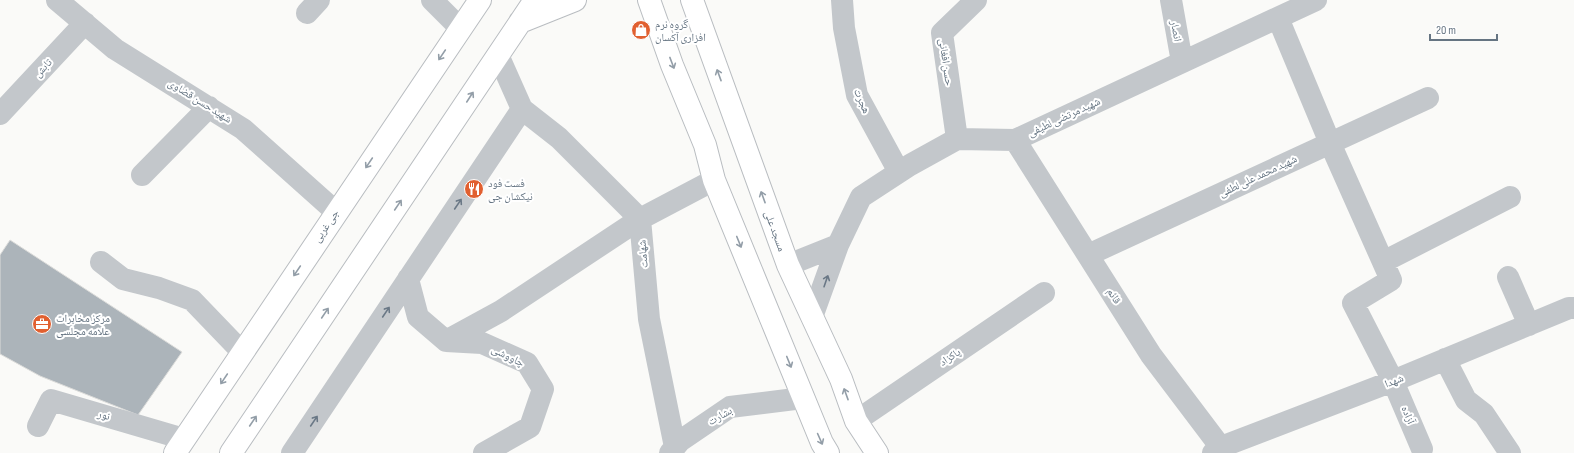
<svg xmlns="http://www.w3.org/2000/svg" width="1574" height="453" font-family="'Sofia Sans Condensed','Noto Naskh Arabic',sans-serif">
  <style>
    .building { fill: #acb4ba; stroke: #dcdcda }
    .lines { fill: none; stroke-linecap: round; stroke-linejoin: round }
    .major-casing { stroke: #b9bdc1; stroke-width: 24 }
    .minor { stroke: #c3c7cb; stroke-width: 22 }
    .major { stroke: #fff; stroke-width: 22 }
    .oneway { stroke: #939ea8 }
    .oneway2 { stroke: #6a7886 }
    .labels { text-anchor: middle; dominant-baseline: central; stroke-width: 4; stroke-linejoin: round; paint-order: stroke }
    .poi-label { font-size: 11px; fill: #657482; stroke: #fff; text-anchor: start }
    .street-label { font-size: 11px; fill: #657482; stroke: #fff }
  </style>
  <rect width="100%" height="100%" fill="#fafaf8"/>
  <path class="building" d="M10,240L182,352L138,415L40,376L0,354V255Z"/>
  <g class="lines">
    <defs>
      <path id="major" d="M649,0L672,65L705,145L714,180L822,443L828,453
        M692,0L788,265L841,379L856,421L877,453
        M520,22L575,0
        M175,453L480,0
        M231,453L535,0"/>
    </defs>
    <use href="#major" class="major-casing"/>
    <path class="minor" d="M57,0L115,49L243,129L336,212
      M432,0L460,28
      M842,0L844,28L857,95L899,172
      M1171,0L1182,62
      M307,13L319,0
      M1278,18L1330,143L1391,280L1353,303L1393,381L1422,449
      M522,109L559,138L640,219L649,319L675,447
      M0,114L85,23
      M957,139L942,33L976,0
      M1015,140L1151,355L1225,453
      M142,175L209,107
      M1088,255L1428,98
      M101,262L123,279L159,288L192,300L242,352
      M1383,262L1510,197
      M788,265L838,245
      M1508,277L1529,325
      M408,279L418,317L446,341L482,343L527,363L543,389L530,427L484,453
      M812,317L838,245L861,197L910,165L957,139L1015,140L1316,0
      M446,341L501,311L640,219L714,180
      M1445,359L1466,400L1484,414L1510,453
      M856,421L1044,293
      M38,426L51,400L184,439
      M292,453L522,109L498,55
      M670,453L680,441L730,407L803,398
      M1213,453L1221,447L1393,381L1569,308H1574"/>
    <use href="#major" class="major"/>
  </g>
  <defs><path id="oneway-shaft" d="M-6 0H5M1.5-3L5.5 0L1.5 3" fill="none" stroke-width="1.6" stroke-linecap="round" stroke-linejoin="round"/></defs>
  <g class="oneway">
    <use href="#oneway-shaft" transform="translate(442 55) rotate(124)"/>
    <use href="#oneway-shaft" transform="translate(672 63) rotate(69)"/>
    <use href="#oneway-shaft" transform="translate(719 75) rotate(-110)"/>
    <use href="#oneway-shaft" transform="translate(470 97) rotate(-57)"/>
    <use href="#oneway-shaft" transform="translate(369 163) rotate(124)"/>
    <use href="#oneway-shaft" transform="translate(763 197) rotate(-110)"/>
    <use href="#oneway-shaft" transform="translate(398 205) rotate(-56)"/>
    <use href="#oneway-shaft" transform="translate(739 242) rotate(68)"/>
    <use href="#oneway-shaft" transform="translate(297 271) rotate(124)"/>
    <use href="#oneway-shaft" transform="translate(325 313) rotate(-56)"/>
    <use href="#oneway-shaft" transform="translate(789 362) rotate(68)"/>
    <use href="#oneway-shaft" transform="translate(224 379) rotate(124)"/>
    <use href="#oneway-shaft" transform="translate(846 394) rotate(-110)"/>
    <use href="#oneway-shaft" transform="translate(253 421) rotate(-56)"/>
    <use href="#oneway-shaft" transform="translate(820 439) rotate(66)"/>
  </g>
  <g class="oneway2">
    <use href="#oneway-shaft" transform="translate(458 204) rotate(-56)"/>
    <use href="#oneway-shaft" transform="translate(826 281) rotate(-71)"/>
    <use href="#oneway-shaft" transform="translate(386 312) rotate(-56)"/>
    <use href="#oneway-shaft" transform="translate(314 421) rotate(-56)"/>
  </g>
  <defs>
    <symbol id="shop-disc" viewBox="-11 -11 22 22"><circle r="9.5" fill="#e16030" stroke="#fff"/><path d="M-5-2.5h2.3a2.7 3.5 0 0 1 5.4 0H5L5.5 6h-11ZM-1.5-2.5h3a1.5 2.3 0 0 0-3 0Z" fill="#fff"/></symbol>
    <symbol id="restaurant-disc" viewBox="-11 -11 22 22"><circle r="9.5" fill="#e16030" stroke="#fff"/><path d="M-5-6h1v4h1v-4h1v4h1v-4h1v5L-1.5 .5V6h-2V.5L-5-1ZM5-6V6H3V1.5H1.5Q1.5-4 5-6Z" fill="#fff"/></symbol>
    <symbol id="office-disc" viewBox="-11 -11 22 22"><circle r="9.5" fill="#e16030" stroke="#fff"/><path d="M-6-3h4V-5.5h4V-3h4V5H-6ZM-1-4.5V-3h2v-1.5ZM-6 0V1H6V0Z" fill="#fff"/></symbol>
  </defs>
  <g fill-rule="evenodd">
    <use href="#shop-disc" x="630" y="19" width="22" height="22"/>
    <use href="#restaurant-disc" x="463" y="178" width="22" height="22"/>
    <use href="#office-disc" x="31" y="313" width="22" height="22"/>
  </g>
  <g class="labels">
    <g class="poi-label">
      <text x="655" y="24">گروه نرم<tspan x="655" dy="13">افزاری آکسان</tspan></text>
      <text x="488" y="183">فست فود<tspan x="488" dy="13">نیکشان جی</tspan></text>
      <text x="56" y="318">مرکز مخابرات<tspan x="56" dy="13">علامه مجلسی</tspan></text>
    </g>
    <g class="street-label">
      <text transform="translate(1176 31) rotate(80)">انصار</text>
      <text transform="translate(946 62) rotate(82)">حسن افغانی</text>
      <text transform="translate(43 68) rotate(-47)">تابش</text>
      <text transform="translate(200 101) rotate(32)">شهید حسن قضاوی</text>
      <text transform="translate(862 101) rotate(67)">هجرت</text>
      <text transform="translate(1064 117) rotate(-25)">شهید مرتضی لطیفی</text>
      <text transform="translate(1258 176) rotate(-25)">شهید محمد علی لطفی</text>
      <text transform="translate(326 226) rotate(-56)">جی غربی</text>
      <text transform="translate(775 231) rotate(70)">مسجد علی</text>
      <text transform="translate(643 254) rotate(-95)">شهامت</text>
      <text transform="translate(1114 296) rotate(58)">قائم</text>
      <text transform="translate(508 356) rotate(27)">چاووشی</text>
      <text transform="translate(950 357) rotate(-34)">پاکزاد</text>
      <text transform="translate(1394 381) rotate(-22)">شهدا</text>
      <text transform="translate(104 415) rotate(16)">نور</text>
      <text transform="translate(1408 415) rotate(67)">آزاده</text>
      <text transform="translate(720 416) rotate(-30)">بشارت</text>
    </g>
  </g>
  <path d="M1430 34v6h67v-6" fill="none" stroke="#657482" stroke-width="2"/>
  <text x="1436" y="34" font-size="12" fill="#657482" stroke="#ffffff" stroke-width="3" paint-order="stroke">20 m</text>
</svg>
